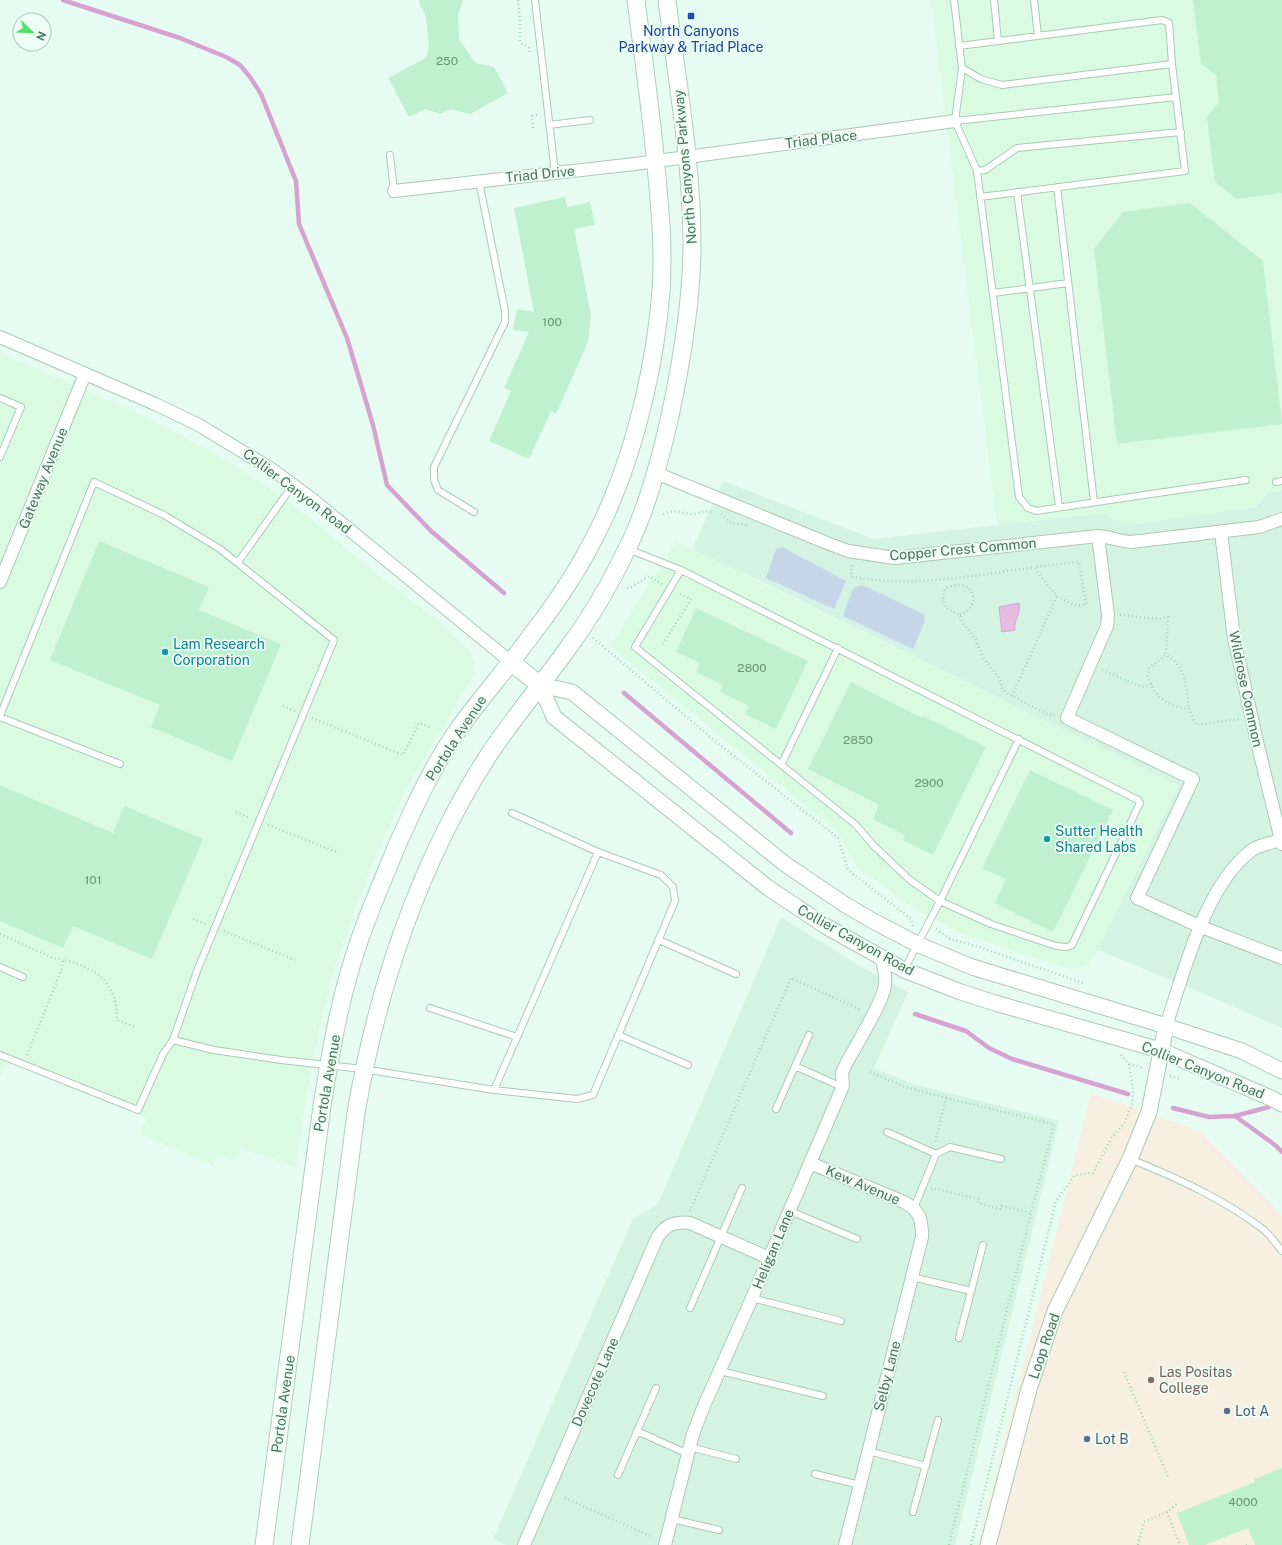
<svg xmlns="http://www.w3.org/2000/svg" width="1282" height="1545" font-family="'Public Sans',sans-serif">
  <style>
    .residential { fill: #d5f3e3 }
    .commercial { fill: #dafbe2 }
    .education { fill: #f8efe3 }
    .green { fill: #c5d6e9 }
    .water { fill: #e5bbe1; stroke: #d6a2d1 }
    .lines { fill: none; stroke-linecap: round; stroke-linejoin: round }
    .stream { stroke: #d6a2d1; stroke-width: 4.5 }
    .building { fill: #bff0cf }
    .service-casing { stroke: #aacab6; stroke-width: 8 }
    .minor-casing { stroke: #aacab6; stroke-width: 14 }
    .tertiary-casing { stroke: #aacab6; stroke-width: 17 }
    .secondary-casing { stroke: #aad0b9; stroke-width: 19 }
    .path { stroke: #a2d5b3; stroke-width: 2.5; stroke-dasharray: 1 3; stroke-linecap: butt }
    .service { stroke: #fff; stroke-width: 6 }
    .minor { stroke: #fff; stroke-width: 12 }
    .tertiary { stroke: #fff; stroke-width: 15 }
    .secondary { stroke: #fff; stroke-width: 17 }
    .transit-dot { fill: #1a4fb4; stroke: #ecfef6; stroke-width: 1.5 }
    .culture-dot { fill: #0f9aa8; stroke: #ecfef6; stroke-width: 1.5 }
    .education-dot { fill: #8d6e63; stroke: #ecfef6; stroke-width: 1.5 }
    .service-dot { fill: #5c6f8a; stroke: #ecfef6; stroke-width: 1.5 }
    .labels { text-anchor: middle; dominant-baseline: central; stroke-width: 3.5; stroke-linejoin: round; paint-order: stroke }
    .number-label { font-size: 12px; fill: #699376 }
    .transit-label { font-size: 14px; fill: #164399; stroke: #ecfef6 }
    .street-label { font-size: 14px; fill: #4c7458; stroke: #ecfef6 }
    .culture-label { font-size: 14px; fill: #0d838f; stroke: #ecfef6; text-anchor: start }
    .education-label { font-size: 14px; fill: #785e54; stroke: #ecfef6; text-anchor: start }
    .service-label { font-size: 14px; fill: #4e5e75; stroke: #ecfef6; text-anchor: start }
  </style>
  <rect width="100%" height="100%" fill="#e6fcf2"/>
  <path class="residential" d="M723,481L874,539L1102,513L1125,525L1256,507L1269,491L1282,490V1028L1197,991L1098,950L1178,786L761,581L692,550Z
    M781,917L865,969L908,992L874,1068L913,1084L1059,1121L955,1545H506L493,1539L633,1219L658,1204Z"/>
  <path class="commercial" d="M931,0H1282V490L1269,492L1256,507L1125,525L1102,513L997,525Z
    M0,353L147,417L233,464L291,503L382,578L438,621L471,652L475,663L473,676L407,788L375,857L352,918L336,963L320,1026L306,1097L296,1167L241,1148L234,1161L217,1155L213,1165L140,1134L146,1118L7,1061L0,1076Z
    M676,541L1178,785L1098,950L1088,965L1072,969L1056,965L960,933L913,908L855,865L838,832L610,646Z"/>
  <path class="education" d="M1091,1093L1200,1131L1282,1215V1545H978Z"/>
  <path class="green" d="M782,547L846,581L834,609L766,578L776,549Z
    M862,585L924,614L925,621L913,649L843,616L853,588Z"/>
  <path class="water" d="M1019,603C1021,617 1014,617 1015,630L1002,632L999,607Z"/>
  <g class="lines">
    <path class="stream" d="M63,0L180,38L226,57L240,65L250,77L261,94L296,181L299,224L347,338L373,425L387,485L431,531L504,593
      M624,693L791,833
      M915,1014L966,1031L989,1048L1012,1059L1128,1094
      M1173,1108L1209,1117L1235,1116L1269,1107
      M1235,1116L1275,1145L1282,1152"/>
  </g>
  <path class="building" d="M418,0H463L458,15L459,39L475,63L494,67L508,93L470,114L451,109L440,114L425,109L409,117L388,78L426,58L429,45L426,17Z
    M1193,0H1282V193L1236,199L1215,182L1207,117L1219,102L1216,75L1201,64Z
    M565,197L567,207L590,202L595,225L574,229L591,315L588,342L556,414L551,411L529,459L489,441L511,391L504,388L529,332L513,330L517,309L534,312L514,208Z
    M1190,203L1263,261L1282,424L1117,444L1094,249L1123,212Z
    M99,541L209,587L199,610L281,644L232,761L151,727L160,705L50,660Z
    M696,608L808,661L776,729L745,714L749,706L720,692L723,685L696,672L700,663L676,652Z
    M851,682L922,718L923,716L986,747L933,855L903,840L905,835L873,819L879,805L808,769Z
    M1030,770L1113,810L1053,932L995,903L1006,879L982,868Z
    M0,785L113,833L124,806L203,839L152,959L73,926L63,948L0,921Z
    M1282,1468V1545H1255L1248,1528L1205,1545H1189L1177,1513L1255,1482L1254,1479Z"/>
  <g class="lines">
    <defs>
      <path id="service" d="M535,0L555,173
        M954,0L962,68L955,121L977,171L1019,497L1028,508L1036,511L1246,480
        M994,0L998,41
        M1034,0L1038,36
        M959,46L1162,20L1169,23L1172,64L1185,171L980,197
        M962,68L981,79L1002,85L1172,64
        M955,121L1176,97
        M549,125L590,120
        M390,155L394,191
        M977,171L985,170L1017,148L1181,132
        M1057,187L1094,502
        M1017,192L1059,507
        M993,293L1068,283
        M0,398L21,407L0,457
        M1276,482L1282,481
        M474,512L438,490L434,480V467L505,322V311L479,181
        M628,549L676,568L681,570L1138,800L1140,803L1072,945L1067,947L1056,946L991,924L940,901L910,880L874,846L856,825L635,647L681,570
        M238,562L293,485
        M0,716L94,482L164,515L220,549L334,640L197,971L173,1040L163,1054L138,1110L0,1055
        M0,717L120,764
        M781,765L838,648
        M512,813L598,852
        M659,940L736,974
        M0,967L23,977
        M904,970L940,901L1019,739
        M430,1008L517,1037
        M618,1035L688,1065
        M173,1040L214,1050L281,1060L363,1069L494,1090L577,1099L593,1095L675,901L673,887L661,875L598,852L494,1090
        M795,1066L842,1087
        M776,1109L809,1035
        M887,1132L936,1154
        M1130,1159C1177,1178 1224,1199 1264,1230C1271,1236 1276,1244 1282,1251
        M914,1208L936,1154L950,1147L1001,1159
        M790,1211L857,1239
        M912,1277L971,1291
        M752,1298L841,1321
        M690,1308L742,1188
        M959,1338L983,1245
        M720,1371L823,1396
        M637,1431L688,1454
        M690,1447L736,1459
        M868,1451L926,1466
        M815,1474L860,1485
        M618,1475L656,1388
        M913,1512L938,1420
        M672,1519L719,1530"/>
      <path id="minor" d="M394,191L635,164L955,121
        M0,337L155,404L197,424L273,470L312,499L511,662
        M656,473L827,543L848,551L895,558L1098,536C1110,537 1119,541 1131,542L1259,527L1282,519
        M1221,532L1234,638L1258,746L1282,844
        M1098,536L1108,615L1107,626L1067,718L1193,779L1137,898L1199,926L1282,958
        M0,582L85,374
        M1166,1026C1184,972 1205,885 1252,850C1259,845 1272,843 1280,840
        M810,1163L904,1202C920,1211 922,1219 922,1237L845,1545
        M524,1545L657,1238C666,1224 675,1221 690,1223L769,1258
        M665,1545L693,1434L703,1408L752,1298L843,1086L842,1073L845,1066C854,1048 883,1003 885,985C886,975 884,967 881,957"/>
      <path id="tertiary" d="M540,685L554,717L767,887L827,927L904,970L961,992L995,1003L1160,1050L1273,1099L1282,1104
        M540,685L572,692L785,864L844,904L873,921L917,944L972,967L1166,1026L1242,1051L1282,1071
        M988,1545L1029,1389L1055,1311L1130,1159L1149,1112L1166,1026"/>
      <path id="secondary" d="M511,662L540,685
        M264,1545L322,1106C329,1063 336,1019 348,977C360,932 380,887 398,843C416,803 434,763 460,727C483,695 510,665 533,633C565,592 592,548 612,500C638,438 656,358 661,291C664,249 660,208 656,166C651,111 643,55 636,0
        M300,1545L356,1113C377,989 419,863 488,756C511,721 538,689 563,655C588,622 610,585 628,547C648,506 660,461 670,416C682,360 692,302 692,244C692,163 677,81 667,0"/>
    </defs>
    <use href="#service" class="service-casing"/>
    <use href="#minor" class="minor-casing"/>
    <use href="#tertiary" class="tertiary-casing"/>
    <use href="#secondary" class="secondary-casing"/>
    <path class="path" d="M518,0L520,20V42L529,48L530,55
      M533,128L532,116L537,115V113
      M663,514C674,509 680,513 691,514C699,514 704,510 713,512
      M721,514L731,523L747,525
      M852,565L851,576C908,589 978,575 1035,567
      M627,588L632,587L649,576L663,585
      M960,615C984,606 973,573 945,589L943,597L945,607L960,615L962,622L975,638L983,657L1000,679L1002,689L1010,695L1047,714L1055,715
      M1120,615L1159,619L1168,617L1166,655
      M593,638L715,741L838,838L848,870L911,919L913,926
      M663,644L691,599L678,593
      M1102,670L1142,687L1151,684C1156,699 1174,708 1189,709L1196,725L1239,719
      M1151,684L1148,676L1149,668L1166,655C1187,667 1186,687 1189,709
      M1012,696L1057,596L1038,573L1035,567L1079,562L1086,605H1074L1057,596
      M283,706L295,711
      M312,718L403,755L419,723L432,728
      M236,812L250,818
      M268,825L339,853
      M193,919L206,924
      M936,929L950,939L976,946L1083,983
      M224,931L295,960
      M0,934L53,958L63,960
      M27,1055L61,971L63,960C97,968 117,982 117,1020L135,1027
      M1129,1064L1144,1068
      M870,1072L905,1087L946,1098L935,1143
      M1170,1076L1180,1079
      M931,1188L979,1199L978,1203L1001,1209L1002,1206L1031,1213L1054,1124L946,1098
      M690,1211L791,978L861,1010
      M1124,1372L1168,1477
      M565,1498L650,1536
      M1167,1512L1180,1545
      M949,1545L1031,1213
      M971,1545L1056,1201L1075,1175L1093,1173L1112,1137L1124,1124L1132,1104L1133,1089L1129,1064L1121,1055
      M1138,1545L1144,1522L1167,1512L1178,1503
      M1246,1545L1248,1544"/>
    <use href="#service" class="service"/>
    <use href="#minor" class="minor"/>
    <use href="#tertiary" class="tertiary"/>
    <use href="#secondary" class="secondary"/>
  </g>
  <rect class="transit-dot" x="687" y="12" width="8" height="8" rx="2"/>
  <g class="culture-dot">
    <circle cx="165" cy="652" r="4"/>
    <circle cx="1047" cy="839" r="4"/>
  </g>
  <circle class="education-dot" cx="1151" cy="1380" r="4"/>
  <g class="service-dot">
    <circle cx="1227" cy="1411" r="4"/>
    <circle cx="1087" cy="1439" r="4"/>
  </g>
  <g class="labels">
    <g class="number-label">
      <text x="447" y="61">250</text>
      <text x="552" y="322">100</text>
      <text x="752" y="668">2800</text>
      <text x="858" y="740">2850</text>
      <text x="929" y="783">2900</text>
      <text x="93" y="880">101</text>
      <text x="1243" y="1502">4000</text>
    </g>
    <g class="transit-label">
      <text x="691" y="31">North Canyons<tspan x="691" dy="16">Parkway &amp; Triad Place</tspan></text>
    </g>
    <g class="street-label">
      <text transform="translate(821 139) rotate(-7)">Triad Place</text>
      <text transform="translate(685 167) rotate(-95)">North Canyons Parkway</text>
      <text transform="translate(540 174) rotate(-6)">Triad Drive</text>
      <text transform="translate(43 478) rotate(-68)">Gateway Avenue</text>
      <text transform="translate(297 491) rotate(37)">Collier Canyon Road</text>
      <text transform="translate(963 549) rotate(-5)">Copper Crest Common</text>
      <text transform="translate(1246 689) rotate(78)">Wildrose Common</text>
      <text transform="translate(456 738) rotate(-57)">Portola Avenue</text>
      <text transform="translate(856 940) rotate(29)">Collier Canyon Road</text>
      <text transform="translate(1203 1070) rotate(22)">Collier Canyon Road</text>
      <text transform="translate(327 1083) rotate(-80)">Portola Avenue</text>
      <text transform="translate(863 1185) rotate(23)">Kew Avenue</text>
      <text transform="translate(773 1249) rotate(-67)">Heligan Lane</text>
      <text transform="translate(1044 1346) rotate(-71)">Loop Road</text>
      <text transform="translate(887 1376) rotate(-76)">Selby Lane</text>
      <text transform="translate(595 1382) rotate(-66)">Dovecote Lane</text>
      <text transform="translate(283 1404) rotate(-82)">Portola Avenue</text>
    </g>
    <g class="culture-label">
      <text x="173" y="644">Lam Research<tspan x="173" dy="16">Corporation</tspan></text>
      <text x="1055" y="831">Sutter Health<tspan x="1055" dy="16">Shared Labs</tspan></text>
    </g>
    <g class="education-label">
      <text x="1159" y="1372">Las Positas<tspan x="1159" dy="16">College</tspan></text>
    </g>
    <g class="service-label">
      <text x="1235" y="1411">Lot A</text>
      <text x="1095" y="1439">Lot B</text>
    </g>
  </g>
  <g transform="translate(32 32) rotate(113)"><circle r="19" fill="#ecfef6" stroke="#acc7b7"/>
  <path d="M0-3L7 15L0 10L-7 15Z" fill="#50e167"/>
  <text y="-6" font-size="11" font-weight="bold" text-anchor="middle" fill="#4c7458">N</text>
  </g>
</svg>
